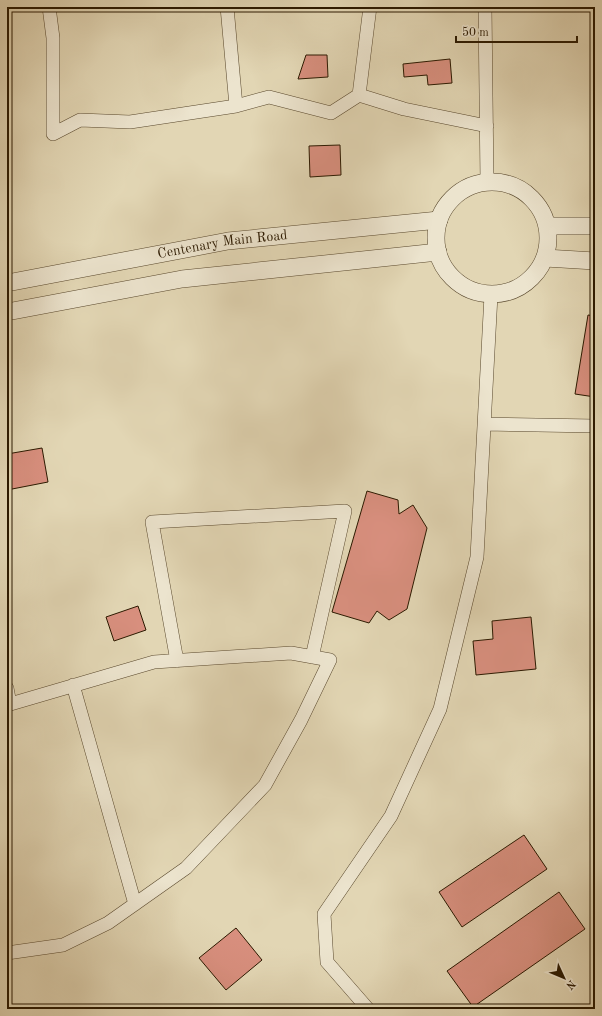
<svg xmlns="http://www.w3.org/2000/svg" width="602" height="1016" font-family="'Old Standard TT',serif">
  <style>
    .building { fill: #d88f7e; stroke: #2b1900 }
    .lines { fill: none; stroke-linecap: round; stroke-linejoin: round }
    .minor-casing { stroke: #59482d; stroke-width: 14 }
    .tertiary-casing { stroke: #59482d; stroke-width: 18 }
    .minor { stroke: #ece4ce; stroke-width: 13 }
    .tertiary { stroke: #ece4ce; stroke-width: 17 }
    .labels { text-anchor: middle; dominant-baseline: central; stroke-width: 3; stroke-linejoin: round; paint-order: stroke }
    .street-label { font-size: 14px; fill: #2b1900; stroke: #ece4ce }
  </style>
  <rect width="100%" height="100%" fill="#e2d6b4"/>
  <filter id="stains"><feTurbulence type="fractalNoise" baseFrequency=".005" numOctaves="4"/><feColorMatrix values="0 0 0 0 .2 0 0 0 0 .09 0 0 0 0 .02 0 0 0 .5 -.17"/></filter>
  <radialGradient id="worn" r=".72"><stop offset=".6" stop-color="#630" stop-opacity="0"/><stop offset="1" stop-color="#630" stop-opacity=".3"/></radialGradient>
  <path class="building" d="M306,55H327L328,77L298,79Z
    M450,59L452,83L428,85L427,75L404,77L403,64Z
    M340,145L341,175L310,177L309,146Z
    M588,315L595,316V397L575,394Z
    M42,448L48,482L7,490V454Z
    M367,491L398,500L399,514L413,505L427,528L407,609L389,620L377,611L369,623L332,612Z
    M138,606L146,630L114,641L106,617Z
    M531,617L536,669L476,675L473,641L493,639L492,621Z
    M524,835L547,869L462,927L439,892Z
    M559,892L585,929L473,1007L447,971Z
    M236,928L262,960L226,990L199,958Z"/>
  <g class="lines">
    <defs>
      <path id="minor" d="M49,7L53,38V134L80,120L130,122L236,106L269,97L331,113L359,95
        M227,7L236,106
        M370,7L359,95L404,109L487,126
        M485,7L487,182
        M485,424L595,426
        M177,661L152,522L345,511L312,657
        M73,685L135,904
        M7,688L10,704
        M7,705L154,662L291,653L330,660L301,720L265,785L186,868L108,923L63,945L7,953
        M368,1009L327,962L324,914L391,816L440,709L477,557L491,295"/>
      <g id="tertiary">
        <circle cx="492" cy="238" r="56"/>
        <path d="M548,226H595"/>
        <path d="M545,258L595,261"/>
        <path id="s1" d="M7,283L228,241L439,220"/>
        <path d="M7,312L182,279L438,252"/>
      </g>
    </defs>
    <use href="#minor" class="minor-casing"/>
    <use href="#tertiary" class="tertiary-casing"/>
    <use href="#minor" class="minor"/>
    <use href="#tertiary" class="tertiary"/>
  </g>
  <g class="labels">
    <g class="street-label">
      <text stroke="none"><textPath href="#s1" startOffset="219">Centenary Main Road</textPath></text>
    </g>
  </g>
  <rect width="602" height="1016" fill="none" stroke="#e2d6b4" stroke-width="24"/>
  <rect x="8" y="8" width="586" height="1000" fill="none" stroke="#2b1900" stroke-width="2"/>
  <rect x="12" y="12" width="578" height="992" fill="none" stroke="#2b1900"/>
  <g transform="translate(564 978) rotate(134)" stroke="#ece4ce" stroke-width="3" paint-order="stroke">
  <path d="M0-3L7 15L0 10L-7 15Z" fill="#2b1900"/>
  <text y="-6" font-size="11" font-weight="bold" text-anchor="middle" fill="#2b1900">N</text>
  </g>
  <path d="M456 36v6h121v-6" fill="none" stroke="#2b1900" stroke-width="2"/>
  <text x="462" y="36" font-size="12" fill="#2b1900" stroke="#ece4ce" stroke-width="3" paint-order="stroke">50 m</text>
  <rect width="100%" height="100%" filter="url(#stains)"/>
  <rect width="100%" height="100%" fill="url(#worn)"/>
</svg>
